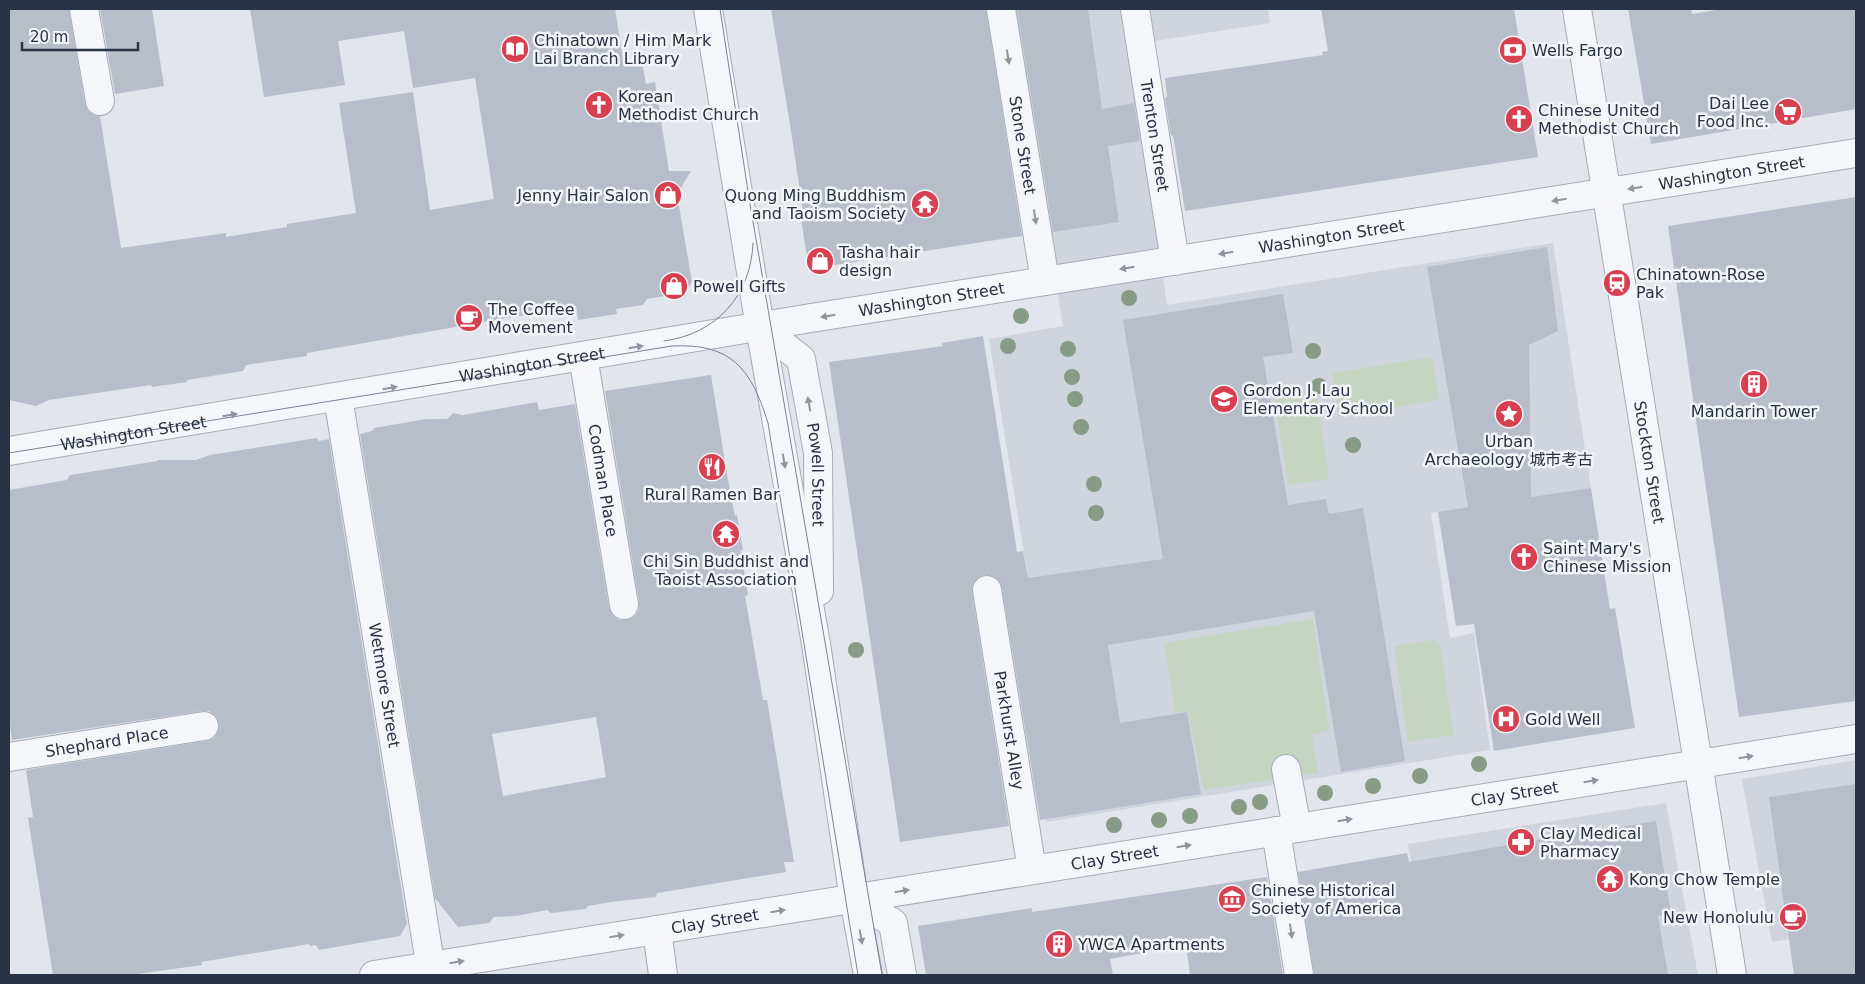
<svg xmlns="http://www.w3.org/2000/svg" width="1865" height="984" font-family="'DejaVu Sans','Noto Sans SC',sans-serif">
  <style>
    .built { fill: #cfd4dd }
    .green { fill: #c6d5c2 }
    .building { fill: #b8bec9; fill-rule: evenodd }
    .lines { fill: none; stroke-linecap: round; stroke-linejoin: round }
    .minor-casing { stroke: #a7abb6; stroke-width: 30 }
    .minor { stroke: #f5f6f9; stroke-width: 28 }
    .tram { stroke: #7a8396; stroke-width: 1 }
    .tree { fill: #869c87 }
    .oneway { fill: #8f949e }
    .labels { text-anchor: middle; dominant-baseline: central; stroke-width: 5; stroke-linejoin: round; paint-order: stroke }
    .poi-label { font-size: 16px; fill: #293144; stroke: #f2f4f8; text-anchor: start }
    .street-label { font-size: 16px; fill: #293144; stroke: #f2f4f8 }
  </style>
  <rect width="100%" height="100%" fill="#e2e5eb"/>
  <path class="built" d="M1011,9H1268L1270,23L1129,45L1167,305L1553,243L1591,488L1431,513L1450,638L1474,633L1490,750L1046,822L1008,587L1028,578L989,339L1063,326Z
    M1856,760V927L1772,942L1742,779Z
    M1666,803L1698,975H1430L1408,844Z"/>
  <path class="green" d="M1432,357L1439,400L1339,417L1332,373Z
    M1315,388L1329,479L1288,485L1274,394Z
    M1313,619L1329,730L1312,735L1318,773L1204,790L1188,711L1175,713L1164,643Z
    M1433,640L1440,645L1454,735L1408,742L1394,646Z"/>
  <path class="building" d="M9,9H69L85,104L88,111L94,115L100,116L121,248L226,233V237L287,227V224L356,213L339,103L413,92L430,210L494,199L475,78L413,88L404,31L338,41L345,85L264,97L250,9H615L624,65L642,62L646,84L655,82L669,171H691L677,194L692,282L685,293L647,299L643,305L616,309L617,314L578,320L576,306L307,353V356L246,365L243,371L187,380V382L152,387L151,385L49,400L36,406L9,400Z
    M100,9H152L164,86L115,94Z
    M771,9H986L1022,236L809,269L801,219H804L792,137Z
    M1017,9H1088L1102,109L1134,103L1140,141L1108,146L1119,222L1053,232Z
    M1321,9H1514L1538,157L1185,211L1173,135L1171,136L1165,98L1167,97L1165,78L1323,55L1322,52L1328,51Z
    M1628,9H1691L1692,14L1722,9H1856V109L1651,144Z
    M1856,197V701L1739,717L1668,226Z
    M1547,247L1558,331L1529,345L1531,497L1591,488L1610,609L1615,608L1635,728L1494,751L1474,624L1456,626L1438,512L1468,507L1427,267Z
    M1283,294L1293,353L1263,357L1288,505L1326,499L1329,514L1363,508L1405,761L1341,772L1314,611L1108,645L1120,723L1187,712L1201,794L1040,820L1002,588L999,581L993,576L984,575L978,578L973,584L972,592L1009,826L900,842L829,362L943,346L942,343L983,336L1017,552L1023,551L1028,578L1163,559L1123,320Z
    M711,375L728,480L735,516L737,515L743,550H741L748,595L745,596L763,700H767L794,862H784L786,872L657,893L656,897L611,902L588,906L586,909L551,913L547,910L516,916L494,917L489,923L458,927L435,898L360,434L372,431L374,428L426,419H447L453,413L463,415L537,402L539,410L575,404L609,608L612,615L619,620H626L634,617L639,610V602L605,391ZM596,717L606,777L503,796L492,734Z
    M317,438L319,441L329,439L407,924L400,936L319,950L316,945L310,946L309,944L201,962L202,965L131,975H53L28,818L33,817L26,770L206,741L214,738L218,732L219,724L216,716L209,711H202L12,740L9,718V490L67,480L70,475L158,461V460H196L210,455Z
    M1856,784V975H1794L1769,797Z
    M1656,821L1671,914L1658,916L1668,975H1314L1298,872L1407,853L1409,862L1549,838L1548,832L1583,826L1584,833Z
    M1267,877L1283,975H1190L1186,945L1110,959L1113,975H926L918,926L1032,908V912Z"/>
  <g class="lines">
    <defs>
      <g id="minor">
        <path d="M84,9L100,101"/>
        <path d="M708,9L760,327L816,644L854,899L868,975"/>
        <path id="s1" d="M1001,9L1045,281"/>
        <path id="s2" d="M1135,9L1175,261"/>
        <path id="s3" d="M1577,9L1732,975"/>
        <path id="s4" d="M760,327L801,359L818,453L819,591"/>
        <path id="s5" d="M583,356L624,605"/>
        <path id="s6" d="M338,397L432,975"/>
        <path id="s7" d="M9,451L811,318L1856,153"/>
        <path id="s8" d="M987,590L1032,870"/>
        <path id="s9" d="M9,757L204,726"/>
        <path d="M1286,769L1297,828"/>
        <path d="M1276,831L1299,975"/>
        <path d="M854,899L893,923L902,975"/>
        <path d="M657,930L663,975"/>
        <path id="s10" d="M374,975L1856,739"/>
      </g>
    </defs>
    <use href="#minor" class="minor-casing"/>
    <use href="#minor" class="minor"/>
    <g class="tram">
      <path d="M720,9L750,204L882,975"/>
      <path d="M664,341C716,334 751,296 753,243"/>
      <path id="s11" d="M9,453L672,346C731,343 751,368 768,423L858,975"/>
    </g>
  </g>
  <g class="tree">
    <circle cx="1129" cy="298" r="8"/>
    <circle cx="1021" cy="316" r="8"/>
    <circle cx="1008" cy="346" r="8"/>
    <circle cx="1068" cy="349" r="8"/>
    <circle cx="1313" cy="351" r="8"/>
    <circle cx="1072" cy="377" r="8"/>
    <circle cx="1319" cy="386" r="8"/>
    <circle cx="1075" cy="399" r="8"/>
    <circle cx="1081" cy="427" r="8"/>
    <circle cx="1353" cy="445" r="8"/>
    <circle cx="1094" cy="484" r="8"/>
    <circle cx="1096" cy="513" r="8"/>
    <circle cx="856" cy="650" r="8"/>
    <circle cx="1479" cy="764" r="8"/>
    <circle cx="1420" cy="776" r="8"/>
    <circle cx="1373" cy="786" r="8"/>
    <circle cx="1325" cy="793" r="8"/>
    <circle cx="1260" cy="802" r="8"/>
    <circle cx="1239" cy="807" r="8"/>
    <circle cx="1190" cy="816" r="8"/>
    <circle cx="1159" cy="820" r="8"/>
    <circle cx="1114" cy="825" r="8"/>
  </g>
  <defs><path id="oneway-solid" d="M-6-.8H1V-3.2L6.5 0L1 3.2V.8H-6Z" transform="scale(1.25)"/></defs>
  <g class="oneway">
    <use href="#oneway-solid" transform="translate(1008 57) rotate(81)"/>
    <use href="#oneway-solid" transform="translate(1635 188) rotate(171)"/>
    <use href="#oneway-solid" transform="translate(1559 200) rotate(171)"/>
    <use href="#oneway-solid" transform="translate(1035 217) rotate(81)"/>
    <use href="#oneway-solid" transform="translate(1226 253) rotate(171)"/>
    <use href="#oneway-solid" transform="translate(1127 268) rotate(171)"/>
    <use href="#oneway-solid" transform="translate(828 316) rotate(171)"/>
    <use href="#oneway-solid" transform="translate(636 347) rotate(-9)"/>
    <use href="#oneway-solid" transform="translate(390 388) rotate(-10)"/>
    <use href="#oneway-solid" transform="translate(809 404) rotate(-100)"/>
    <use href="#oneway-solid" transform="translate(230 415) rotate(-9)"/>
    <use href="#oneway-solid" transform="translate(784 461) rotate(80)"/>
    <use href="#oneway-solid" transform="translate(1746 757) rotate(-9)"/>
    <use href="#oneway-solid" transform="translate(1591 781) rotate(-9)"/>
    <use href="#oneway-solid" transform="translate(1345 820) rotate(-9)"/>
    <use href="#oneway-solid" transform="translate(1184 846) rotate(-9)"/>
    <use href="#oneway-solid" transform="translate(902 891) rotate(-9)"/>
    <use href="#oneway-solid" transform="translate(778 911) rotate(-9)"/>
    <use href="#oneway-solid" transform="translate(1291 931) rotate(81)"/>
    <use href="#oneway-solid" transform="translate(617 936) rotate(-9)"/>
    <use href="#oneway-solid" transform="translate(861 937) rotate(80)"/>
    <use href="#oneway-solid" transform="translate(457 962) rotate(-9)"/>
  </g>
  <defs>
    <symbol id="library-disc" viewBox="-11 -11 22 22"><circle r="9.5" fill="#d74050" stroke="#f2f4f8"/><path d="M-6-4Q-3-5.5-.7-3.5V5Q-3 3-6 4ZM6-4Q3-5.5 .7-3.5V5Q3 3 6 4Z" fill="#fff"/></symbol>
    <symbol id="bank-disc" viewBox="-11 -11 22 22"><circle r="9.5" fill="#d74050" stroke="#f2f4f8"/><path d="M-6-4H6V4H-6ZM0-2.3a2.3 2.3 0 1 0 0 4.6a2.3 2.3 0 1 0 0-4.6Z" fill="#fff"/></symbol>
    <symbol id="church-disc" viewBox="-11 -11 22 22"><circle r="9.5" fill="#d74050" stroke="#f2f4f8"/><path d="M-1.2-6h2.4v3.5h3.3v2.4h-3.3V6h-2.4V-.1h-3.3v-2.4h3.3Z" fill="#fff"/></symbol>
    <symbol id="supermarket-disc" viewBox="-11 -11 22 22"><circle r="9.5" fill="#d74050" stroke="#f2f4f8"/><path d="M-6-5.5h2.5l.6 2H6L4.5 2H-2.5L-4.4-4H-6ZM-1.5 3.2a1.3 1.3 0 1 0 .1 0ZM3 3.2a1.3 1.3 0 1 0 .1 0Z" fill="#fff"/></symbol>
    <symbol id="shop-disc" viewBox="-11 -11 22 22"><circle r="9.5" fill="#d74050" stroke="#f2f4f8"/><path d="M-5-2.5h2.3a2.7 3.5 0 0 1 5.4 0H5L5.5 6h-11ZM-1.5-2.5h3a1.5 2.3 0 0 0-3 0Z" fill="#fff"/></symbol>
    <symbol id="temple-disc" viewBox="-11 -11 22 22"><circle r="9.5" fill="#d74050" stroke="#f2f4f8"/><path d="M0-6L5-2H3V0L6.5 2.5H4V6H1.5V3h-3V6H-4V2.5H-6.5L-3 0V-2H-5Z" fill="#fff"/></symbol>
    <symbol id="station-disc" viewBox="-11 -11 22 22"><circle r="9.5" fill="#d74050" stroke="#f2f4f8"/><path d="M-3-6H3Q5-6 5-4V2Q5 4 3 4L4.5 6H3L1.5 4h-3L-3 6H-4.5L-3 4Q-5 4-5 2V-4Q-5-6-3-6ZM-3.5-4v3h7v-3ZM-3.5 1v1.5H-2V1ZM2 1v1.5H3.5V1Z" fill="#fff"/></symbol>
    <symbol id="cafe-disc" viewBox="-11 -11 22 22"><circle r="9.5" fill="#d74050" stroke="#f2f4f8"/><path d="M-5.5-4.5H6V0H3Q3 3.5 0 3.5H-2.5Q-5.5 3.5-5.5 0ZM3-3.2v2h1.7v-2ZM-6 4.5H4V6H-6Z" fill="#fff"/></symbol>
    <symbol id="building-disc" viewBox="-11 -11 22 22"><circle r="9.5" fill="#d74050" stroke="#f2f4f8"/><path d="M-4-6H4V6H1V3H-1V6H-4ZM-2.5-4.3h1.7v1.8h-1.7ZM.8-4.3h1.7v1.8H.8ZM-2.5-1h1.7V.8h-1.7ZM.8-1h1.7V.8H.8Z" fill="#fff"/></symbol>
    <symbol id="school-disc" viewBox="-11 -11 22 22"><circle r="9.5" fill="#d74050" stroke="#f2f4f8"/><path d="M0-5L7-2L0 1L-7-2ZM-4 1L0 2.5L4 1V4Q0 6-4 4Z" fill="#fff"/></symbol>
    <symbol id="sight-disc" viewBox="-11 -11 22 22"><circle r="9.5" fill="#d74050" stroke="#f2f4f8"/><path d="M0-6L1.8-2.2L6-1.7L2.9 1.2L3.7 5.4L0 3.3L-3.7 5.4L-2.9 1.2L-6-1.7L-1.8-2.2Z" fill="#fff"/></symbol>
    <symbol id="restaurant-disc" viewBox="-11 -11 22 22"><circle r="9.5" fill="#d74050" stroke="#f2f4f8"/><path d="M-5-6h1v4h1v-4h1v4h1v-4h1v5L-1.5 .5V6h-2V.5L-5-1ZM5-6V6H3V1.5H1.5Q1.5-4 5-6Z" fill="#fff"/></symbol>
    <symbol id="hospital-disc" viewBox="-11 -11 22 22"><circle r="9.5" fill="#d74050" stroke="#f2f4f8"/><path d="M-5-5h3v3.5h4V-5h3V5h-3V1.5h-4V5h-3Z" fill="#fff"/></symbol>
    <symbol id="pharmacy-disc" viewBox="-11 -11 22 22"><circle r="9.5" fill="#d74050" stroke="#f2f4f8"/><path d="M-2-6h4v4h4v4h-4v4h-4v-4h-4v-4h4Z" fill="#fff"/></symbol>
    <symbol id="museum-disc" viewBox="-11 -11 22 22"><circle r="9.5" fill="#d74050" stroke="#f2f4f8"/><path d="M0-6L6-3V-2H-6V-3ZM-5-1h2V3h-2ZM-1-1h2V3h-2ZM3-1h2V3H3ZM-6 4H6V6H-6Z" fill="#fff"/></symbol>
  </defs>
  <g fill-rule="evenodd">
    <use href="#library-disc" x="499" y="33" width="32" height="32"/>
    <use href="#bank-disc" x="1497" y="34" width="32" height="32"/>
    <use href="#church-disc" x="583" y="89" width="32" height="32"/>
    <use href="#supermarket-disc" x="1772" y="96" width="32" height="32"/>
    <use href="#church-disc" x="1503" y="103" width="32" height="32"/>
    <use href="#shop-disc" x="652" y="179" width="32" height="32"/>
    <use href="#temple-disc" x="909" y="188" width="32" height="32"/>
    <use href="#shop-disc" x="804" y="245" width="32" height="32"/>
    <use href="#station-disc" x="1601" y="267" width="32" height="32"/>
    <use href="#shop-disc" x="658" y="270" width="32" height="32"/>
    <use href="#cafe-disc" x="453" y="302" width="32" height="32"/>
    <use href="#building-disc" x="1738" y="368" width="32" height="32"/>
    <use href="#school-disc" x="1208" y="383" width="32" height="32"/>
    <use href="#sight-disc" x="1493" y="398" width="32" height="32"/>
    <use href="#restaurant-disc" x="696" y="451" width="32" height="32"/>
    <use href="#temple-disc" x="710" y="518" width="32" height="32"/>
    <use href="#church-disc" x="1508" y="541" width="32" height="32"/>
    <use href="#hospital-disc" x="1490" y="703" width="32" height="32"/>
    <use href="#pharmacy-disc" x="1505" y="826" width="32" height="32"/>
    <use href="#temple-disc" x="1594" y="863" width="32" height="32"/>
    <use href="#museum-disc" x="1216" y="883" width="32" height="32"/>
    <use href="#cafe-disc" x="1777" y="901" width="32" height="32"/>
    <use href="#building-disc" x="1043" y="928" width="32" height="32"/>
  </g>
  <g class="labels">
    <g class="poi-label">
      <text x="534" y="40">Chinatown / Him Mark<tspan x="534" dy="18">Lai Branch Library</tspan></text>
      <text x="1532" y="50">Wells Fargo</text>
      <text x="618" y="96">Korean<tspan x="618" dy="18">Methodist Church</tspan></text>
      <text x="1769" y="103" text-anchor="end">Dai Lee<tspan x="1769" dy="18">Food Inc.</tspan></text>
      <text x="1538" y="110">Chinese United<tspan x="1538" dy="18">Methodist Church</tspan></text>
      <text x="649" y="195" text-anchor="end">Jenny Hair Salon</text>
      <text x="906" y="195" text-anchor="end">Quong Ming Buddhism<tspan x="906" dy="18">and Taoism Society</tspan></text>
      <text x="839" y="252">Tasha hair<tspan x="839" dy="18">design</tspan></text>
      <text x="1636" y="274">Chinatown-Rose<tspan x="1636" dy="18">Pak</tspan></text>
      <text x="693" y="286">Powell Gifts</text>
      <text x="488" y="309">The Coffee<tspan x="488" dy="18">Movement</tspan></text>
      <text x="1243" y="390">Gordon J. Lau<tspan x="1243" dy="18">Elementary School</tspan></text>
      <text x="1754" y="411" text-anchor="middle">Mandarin Tower</text>
      <text x="1509" y="441" text-anchor="middle">Urban<tspan x="1509" dy="18">Archaeology 城市考古</tspan></text>
      <text x="712" y="494" text-anchor="middle">Rural Ramen Bar</text>
      <text x="1543" y="548">Saint Mary's<tspan x="1543" dy="18">Chinese Mission</tspan></text>
      <text x="726" y="561" text-anchor="middle">Chi Sin Buddhist and<tspan x="726" dy="18">Taoist Association</tspan></text>
      <text x="1525" y="719">Gold Well</text>
      <text x="1540" y="833">Clay Medical<tspan x="1540" dy="18">Pharmacy</tspan></text>
      <text x="1629" y="879">Kong Chow Temple</text>
      <text x="1251" y="890">Chinese Historical<tspan x="1251" dy="18">Society of America</tspan></text>
      <text x="1774" y="917" text-anchor="end">New Honolulu</text>
      <text x="1078" y="944">YWCA Apartments</text>
    </g>
    <g class="street-label">
      <text stroke="none"><textPath href="#s2" startOffset="128">Trenton Street</textPath></text>
      <text stroke="none"><textPath href="#s1" startOffset="138">Stone Street</textPath></text>
      <text stroke="none"><textPath href="#s7" startOffset="1745">Washington Street</textPath></text>
      <text stroke="none"><textPath href="#s7" startOffset="1340">Washington Street</textPath></text>
      <text stroke="none"><textPath href="#s7" startOffset="935">Washington Street</textPath></text>
      <text stroke="none"><textPath href="#s7" startOffset="530">Washington Street</textPath></text>
      <text stroke="none"><textPath href="#s11" startOffset="126">Washington Street</textPath></text>
      <text stroke="none"><textPath href="#s3" startOffset="459">Stockton Street</textPath></text>
      <text stroke="none"><textPath href="#s4" startOffset="169">Powell Street</textPath></text>
      <text stroke="none"><textPath href="#s5" startOffset="126">Codman Place</textPath></text>
      <text stroke="none"><textPath href="#s6" startOffset="292">Wetmore Street</textPath></text>
      <text stroke="none"><textPath href="#s8" startOffset="142">Parkhurst Alley</textPath></text>
      <text stroke="none"><textPath href="#s9" startOffset="99">Shephard Place</textPath></text>
      <text stroke="none"><textPath href="#s10" startOffset="1155">Clay Street</textPath></text>
      <text stroke="none"><textPath href="#s10" startOffset="750">Clay Street</textPath></text>
      <text stroke="none"><textPath href="#s10" startOffset="345">Clay Street</textPath></text>
    </g>
  </g>
  <rect width="1865" height="984" fill="none" stroke="#293144" stroke-width="20"/>
  <path d="M22 42v8h116v-8" fill="none" stroke="#293144" stroke-width="2.5"/>
  <text x="30" y="42" font-size="15" fill="#293144" stroke="#f2f4f8" stroke-width="4" paint-order="stroke">20 m</text>
</svg>
